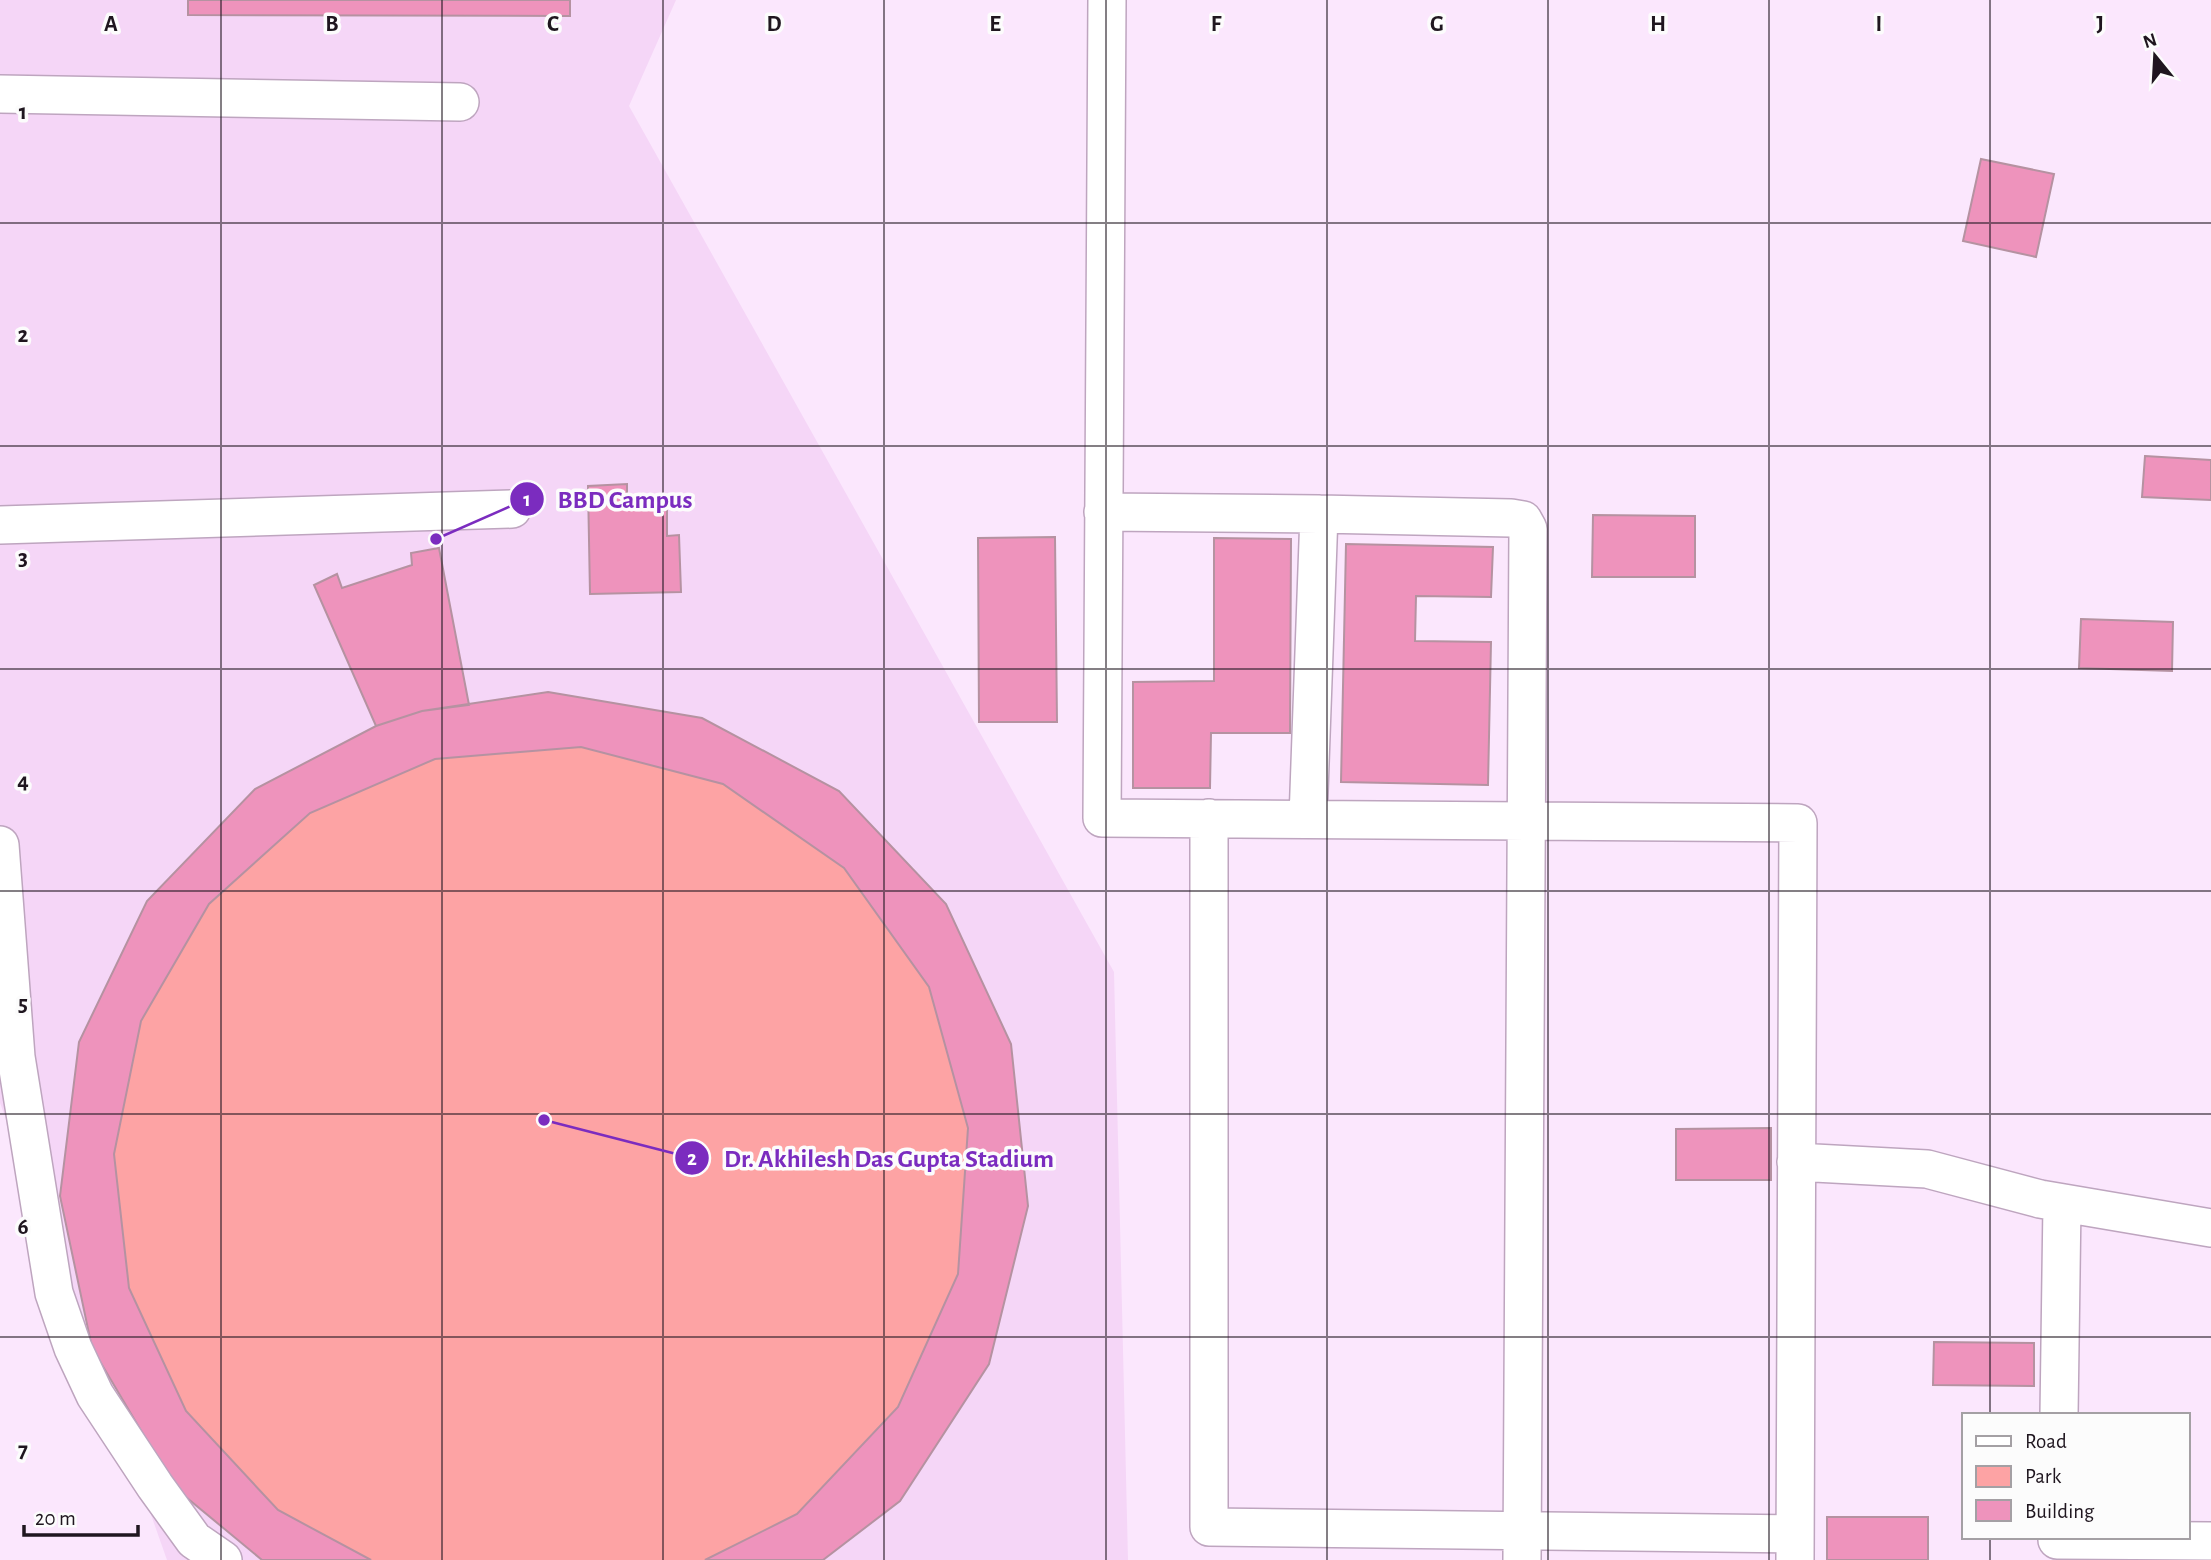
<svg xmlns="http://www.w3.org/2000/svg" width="2211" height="1560" font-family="'Alegreya Sans',sans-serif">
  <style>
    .built { fill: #f5d6f7 }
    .green { fill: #fda3a4 }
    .building { fill: #ee93bc; stroke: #b592a1; stroke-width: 2 }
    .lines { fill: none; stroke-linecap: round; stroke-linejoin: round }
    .minor-casing { stroke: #bea5bf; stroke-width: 40 }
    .minor { stroke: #fff; stroke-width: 37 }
    .grid { fill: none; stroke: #1f161f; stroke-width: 2; stroke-opacity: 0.55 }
    .grid-label { font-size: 23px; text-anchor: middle; font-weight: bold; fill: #1f161f; stroke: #fcfcfc; stroke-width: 7; stroke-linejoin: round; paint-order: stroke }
    .leader { fill: none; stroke: #7b2cbf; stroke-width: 2.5 }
    .callout-dot { fill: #7b2cbf; stroke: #fcfcfc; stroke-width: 2.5 }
    .mark-label { font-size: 21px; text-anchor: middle; font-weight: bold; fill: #fff }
    .callout-label { font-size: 26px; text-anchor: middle; font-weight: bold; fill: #7b2cbf; stroke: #fcfcfc; stroke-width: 7; stroke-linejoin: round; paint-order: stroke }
  </style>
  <rect width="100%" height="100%" fill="#fbe7fd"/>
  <path class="built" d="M0,0H676L629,106L1114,972L1128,1560H167L92,1348L0,1103Z"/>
  <path class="green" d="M702,718L839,791L946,904L1011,1044L1028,1206L989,1364L900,1501L823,1560H262L92,1348L60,1196L79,1042L147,901L255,789L376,726Z"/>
  <path class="building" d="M188,0H570V16L188,15Z
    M1981,159L2054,174L2036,257L1963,241Z
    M2145,456L2211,460V500L2142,497Z
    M627,484V499L667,497V536L679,535L681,592L590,594L588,486Z
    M1593,515L1695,516V577H1592Z
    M1055,537L1057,722H979L978,538Z
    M1214,538L1291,539L1290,733H1211L1210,788H1133V682L1214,681Z
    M1346,544L1493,547L1491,597L1416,596L1415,641L1491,642L1488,785L1341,782Z
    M439,548L469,705L422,711L376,726L314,585L337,574L342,588L412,565L411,553Z
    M2081,619L2173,622L2172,671L2079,668Z
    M548,692L702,718L839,791L946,904L1011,1044L1028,1206L989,1364L900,1501L823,1560H705L797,1514L898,1407L958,1274L968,1128L929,987L844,868L723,784L581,747L435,759L310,813L209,904L141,1021L114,1154L129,1288L186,1411L278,1510L371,1560H262L175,1488L92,1348L60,1196L79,1042L147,901L255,789L376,726L422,711Z
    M1771,1128V1180H1676V1129Z
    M1934,1342L2034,1343V1386L1933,1385Z
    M1827,1517H1928V1560H1827Z"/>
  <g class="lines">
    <defs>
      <path id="minor" d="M1107,0L1102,818L1798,823L1795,1560
        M0,94L460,102
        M1103,512L1319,514L1511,518L1523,520L1528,529L1522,1560
        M0,525L512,509
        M1209,818V1527L1795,1534
        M1308,819L1319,514
        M0,845L16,1057L54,1293L73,1348L95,1395L155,1486L194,1540L223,1560
        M1796,1162L1927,1169L2040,1199L2211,1228
        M2059,1415L2062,1203
        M2057,1540L2211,1541"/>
    </defs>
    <use href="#minor" class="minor-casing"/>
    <use href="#minor" class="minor"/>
  </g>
  <path class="grid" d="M221,0V1560M442,0V1560M663,0V1560M884,0V1560M1106,0V1560M1327,0V1560M1548,0V1560M1769,0V1560M1990,0V1415M0,223H2211M0,446H2211M0,669H2211M0,891H2211M0,1114H2211M0,1337H2211M1990,1537V1560"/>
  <g class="grid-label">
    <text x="111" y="31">A</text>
    <text x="332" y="31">B</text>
    <text x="553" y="31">C</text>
    <text x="774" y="31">D</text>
    <text x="995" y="31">E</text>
    <text x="1216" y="31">F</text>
    <text x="1437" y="31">G</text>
    <text x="1658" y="31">H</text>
    <text x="1879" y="31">I</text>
    <text x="2100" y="31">J</text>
    <text x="23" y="119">1</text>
    <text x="23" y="342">2</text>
    <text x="23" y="565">3</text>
    <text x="23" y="788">4</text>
    <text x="23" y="1011">5</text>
    <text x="23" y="1234">6</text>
    <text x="23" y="1457">7</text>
  </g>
  <path class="leader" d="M436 539L527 499M544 1120L692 1158"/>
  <g class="callout-dot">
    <circle cx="436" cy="539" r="7"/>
    <circle cx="544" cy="1120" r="7"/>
    <circle cx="527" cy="499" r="18"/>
    <circle cx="692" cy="1158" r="18"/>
  </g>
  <g class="mark-label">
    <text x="527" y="506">1</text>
    <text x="692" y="1165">2</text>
  </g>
  <g class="callout-label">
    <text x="625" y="508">BBD Campus</text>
    <text x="889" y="1167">Dr. Akhilesh Das Gupta Stadium</text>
  </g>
  <rect x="1962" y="1413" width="228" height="126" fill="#fcfcfc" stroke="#a4a0a4" stroke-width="2"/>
  <rect x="1976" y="1436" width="35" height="10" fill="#ffffff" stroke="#a4a0a4" stroke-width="2"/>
  <text x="2025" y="1448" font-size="21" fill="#1f161f">Road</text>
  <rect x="1976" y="1466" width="35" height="21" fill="#fda3a4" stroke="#a4a0a4" stroke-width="2"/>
  <text x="2025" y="1483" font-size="21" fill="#1f161f">Park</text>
  <rect x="1976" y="1500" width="35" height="21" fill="#ee93bc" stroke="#a4a0a4" stroke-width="2"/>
  <text x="2025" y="1518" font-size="21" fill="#1f161f">Building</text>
  <g transform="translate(2155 56) rotate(342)" stroke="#fcfcfc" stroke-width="5" paint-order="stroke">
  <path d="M0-5L12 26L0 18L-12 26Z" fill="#1f161f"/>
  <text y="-10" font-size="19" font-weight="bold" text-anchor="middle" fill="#1f161f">N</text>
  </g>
  <path d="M24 1525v10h114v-10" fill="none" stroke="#1f161f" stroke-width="3.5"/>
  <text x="35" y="1525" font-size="21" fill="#1f161f" stroke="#fcfcfc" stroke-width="5" paint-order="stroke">20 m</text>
</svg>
